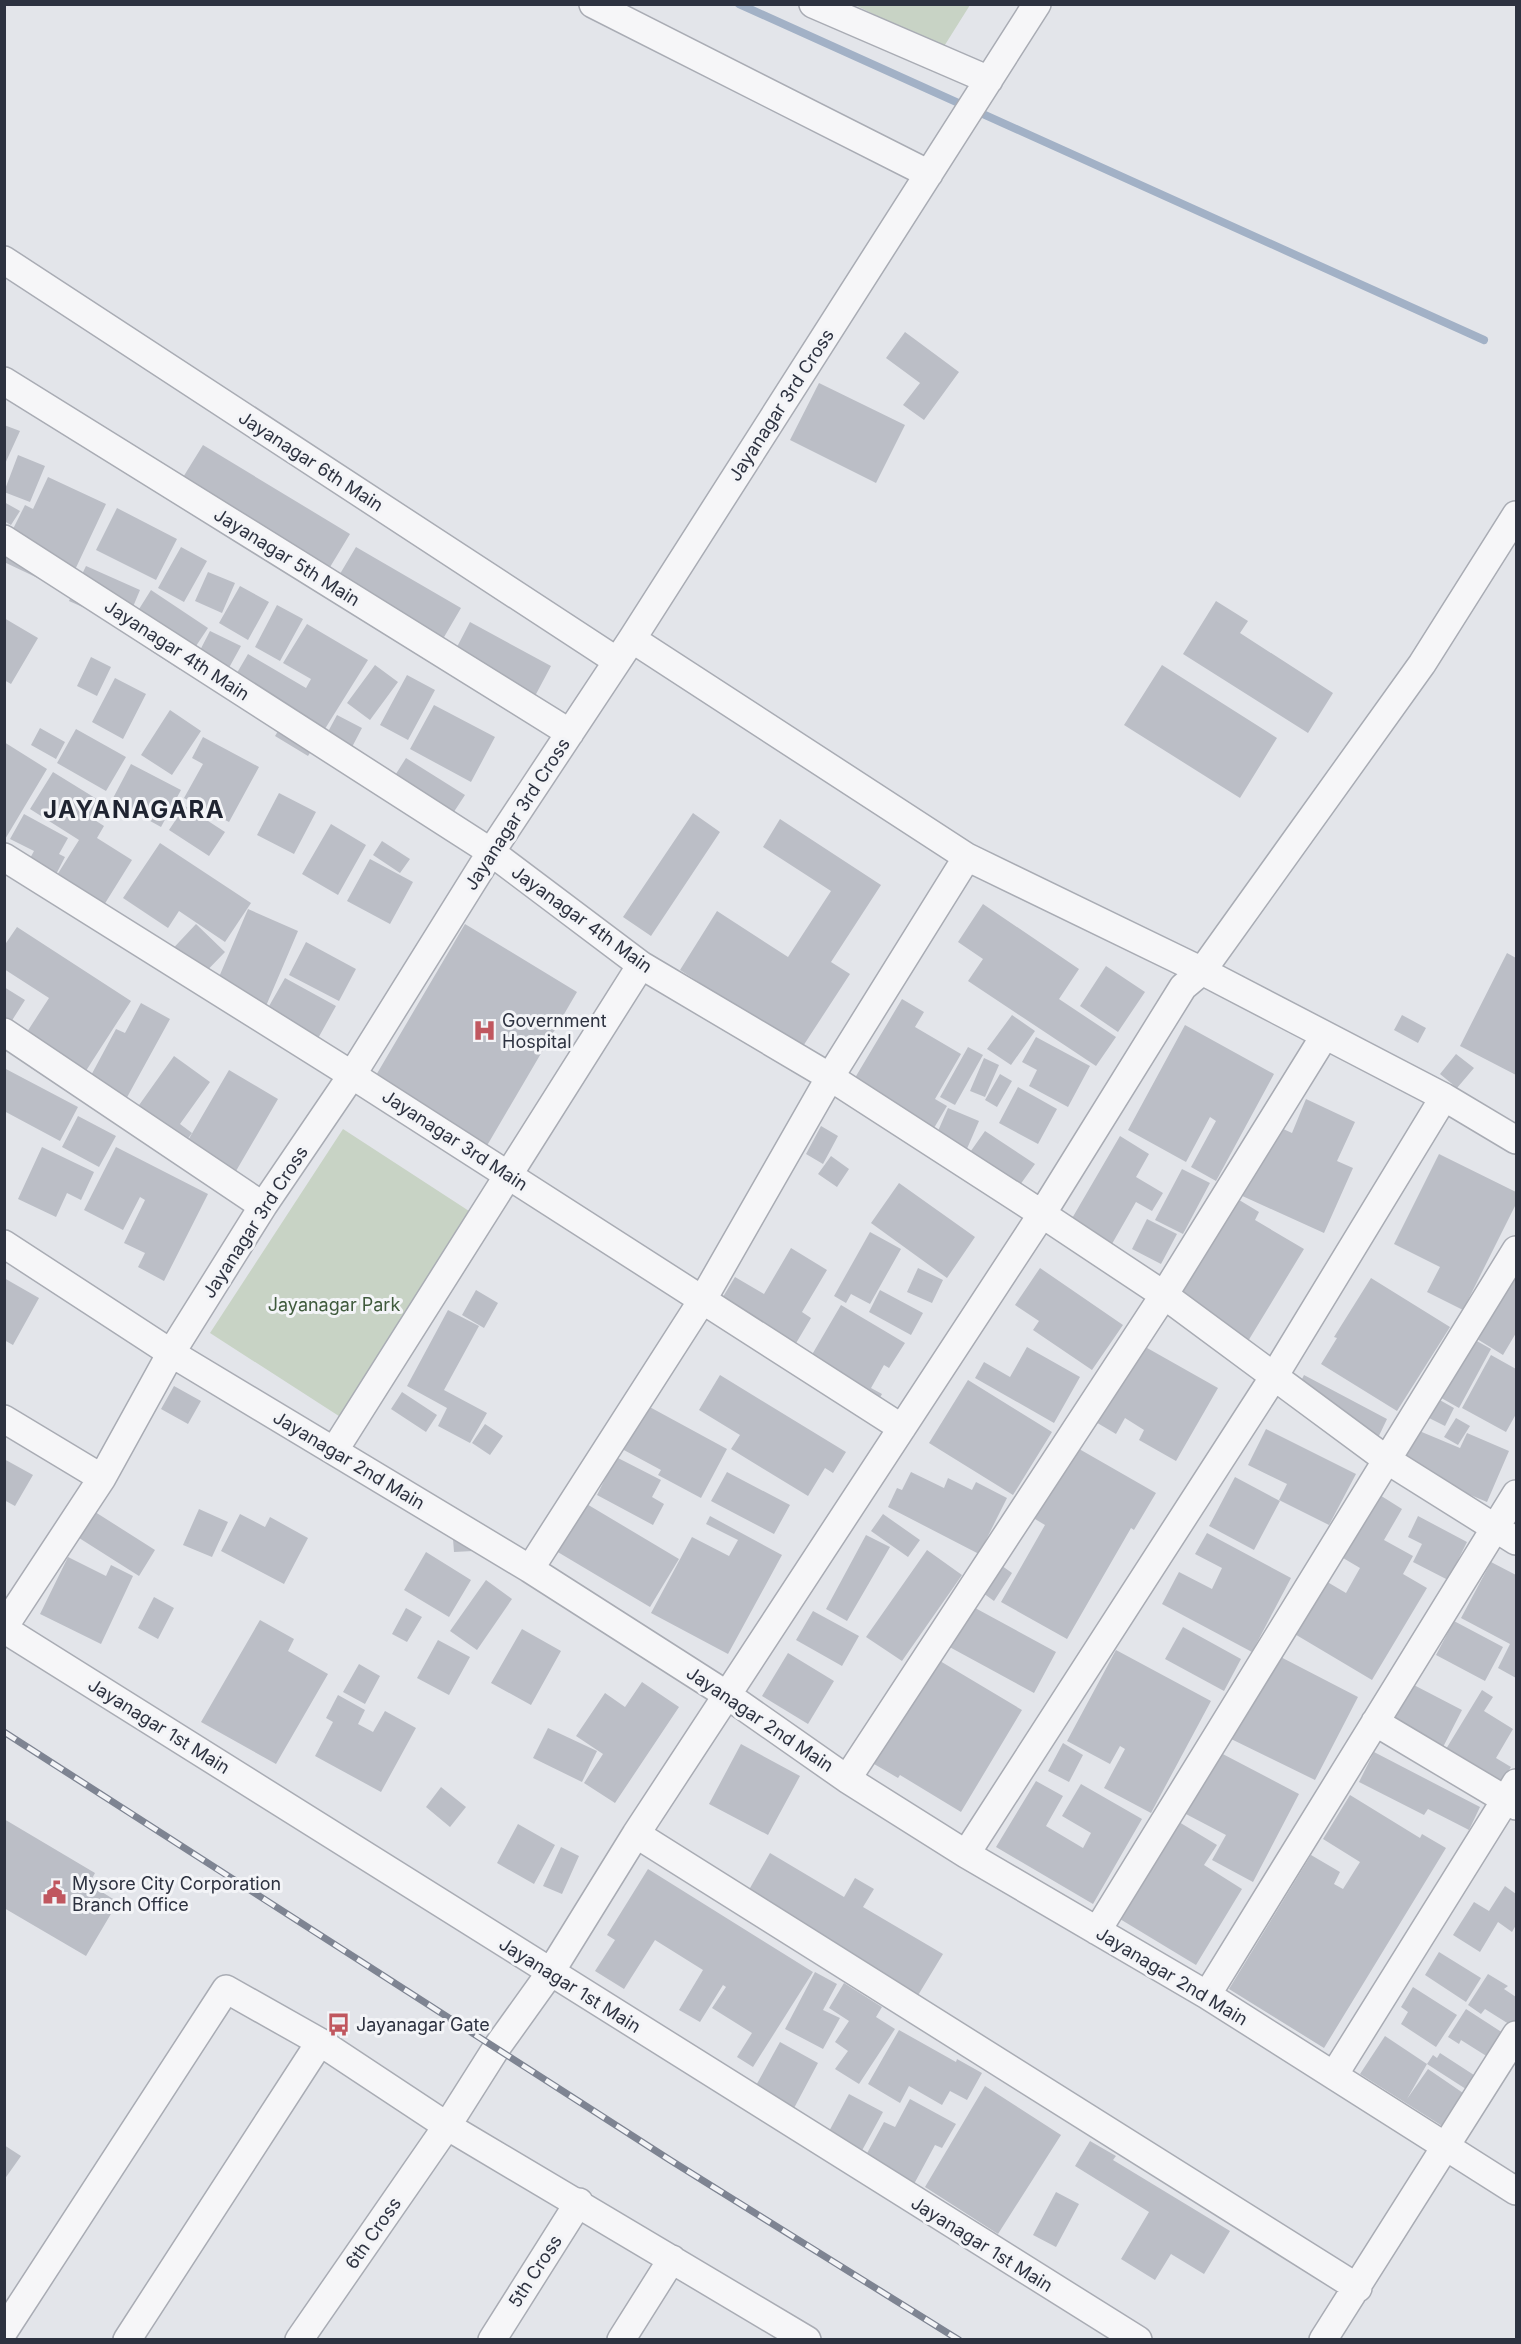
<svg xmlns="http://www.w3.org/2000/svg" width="1521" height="2344" font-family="Inter,sans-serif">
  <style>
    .green { fill: #c8d3c5 }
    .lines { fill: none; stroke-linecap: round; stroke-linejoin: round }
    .stream { stroke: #a2b1c6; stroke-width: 8 }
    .building { fill: #bbbec6 }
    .minor-casing { stroke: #a9acb4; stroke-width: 30 }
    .minor { stroke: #f6f6f8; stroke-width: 27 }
    .rail-casing { stroke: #7e8492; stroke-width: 7 }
    .rail { stroke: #f3f4f7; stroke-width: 4.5; stroke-dasharray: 14; stroke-linecap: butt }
    .labels { text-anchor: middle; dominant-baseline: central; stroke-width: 6; stroke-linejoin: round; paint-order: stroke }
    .street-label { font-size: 18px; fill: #2d3240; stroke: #f3f4f7 }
    .poi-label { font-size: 18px; fill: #2d3240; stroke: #f3f4f7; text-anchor: start }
    .park-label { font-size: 18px; fill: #3f5a3c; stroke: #f3f4f7 }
    .district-label { font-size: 24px; font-weight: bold; letter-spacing: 1.5px; fill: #1f2431; stroke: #f3f4f7 }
  </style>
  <rect width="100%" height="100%" fill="#e3e5ea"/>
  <path class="green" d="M855,5H970L943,48Z
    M343,1129L489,1224L359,1429L210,1333Z"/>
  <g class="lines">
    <path class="stream" d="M739,4L1484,340"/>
  </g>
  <path class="building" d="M905,332L959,372L924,420L903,405L920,383L886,358Z
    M819,383L905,425L876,483L790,440Z
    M4,425L20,431L4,466Z
    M203,445L350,534L321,582L177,487Z
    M18,455L45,466L30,502L4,492Z
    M48,477L106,504L65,591L4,562V547L25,505L33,509Z
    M4,502L20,511L11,525L4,521Z
    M117,508L177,539L156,580L96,550Z
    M181,547L207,561L184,602L158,588Z
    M356,547L461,608L433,656L328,594Z
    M86,566L140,590L125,626L69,601Z
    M208,572L235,583L222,613L195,601Z
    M240,586L269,602L248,640L219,623Z
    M151,590L208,628L180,670L124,633Z
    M1216,601L1248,621L1240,633L1333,693L1308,733L1183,654Z
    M277,605L303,619L280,661L255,647Z
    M4,618L38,638L11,684L4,680Z
    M470,622L551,666L527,711L446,668Z
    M307,624L368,660L308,756L275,736L283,723L227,690L248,654L306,688L311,679L283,663Z
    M210,631L241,646L225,675L195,660Z
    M91,657L111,667L97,696L77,686Z
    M375,665L398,682L370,720L347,703Z
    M1162,665L1277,738L1240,798L1124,725Z
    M407,675L435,690L408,740L380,725Z
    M115,678L146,694L123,739L92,722Z
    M434,705L495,737L471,782L410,749Z
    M170,710L201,731L172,775L141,755Z
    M337,715L362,728L341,768L316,754Z
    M40,728L65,742L56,759L31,745Z
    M76,729L126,757L106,791L57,763Z
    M203,737L259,767L229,822L184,798L203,764L192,758Z
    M4,742L47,769L4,841Z
    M406,758L465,795L440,833L382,796Z
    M131,764L181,790L161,827L112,800Z
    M53,772L100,801L90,817L104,826L97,838L132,860L99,913L52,883L79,840L30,809Z
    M279,793L316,812L294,854L257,835Z
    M185,806L225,832L209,856L169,830Z
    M693,813L720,832L651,936L623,917Z
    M24,814L68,838L59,854L65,857L48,890L21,875L34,851L10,839Z
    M780,819L881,885L831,962L850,974L794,1060L757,1020L680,970L717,911L788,957L831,891L763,847Z
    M331,824L366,845L338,895L302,874Z
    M382,841L410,859L400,873L373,855Z
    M160,843L251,903L225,942L179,911L168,928L123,898Z
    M370,859L413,882L390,924L347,901Z
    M983,904L1079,969L1059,999L1116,1037L1096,1066L968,981L983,959L958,942Z
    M248,909L298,931L263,1013L213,991Z
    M196,924L225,952L195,983L166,956Z
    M465,924L577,992L478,1161L365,1094Z
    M17,927L131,1001L71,1094L31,1068L46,1044L27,1032L49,998L4,969V946Z
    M306,942L356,969L339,1001L289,975Z
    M1507,953L1516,958V1075L1460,1046Z
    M1106,966L1145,992L1118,1032L1080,1006Z
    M285,978L336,1006L311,1051L260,1022Z
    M4,987L25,1000L4,1033Z
    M902,999L924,1012L915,1027L961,1054L935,1099L947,1106L924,1145L843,1098Z
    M141,1003L170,1019L125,1101L88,1081L116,1029L125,1033Z
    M1012,1015L1035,1031L1011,1065L987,1049Z
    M1402,1015L1426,1028L1418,1043L1394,1030Z
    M1185,1025L1274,1074L1216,1181L1191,1167L1216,1121L1210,1117L1186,1162L1128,1130Z
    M1036,1037L1090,1066L1068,1107L1029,1086L1037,1070L1022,1062Z
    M968,1047L983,1055L955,1105L940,1097Z
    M1456,1054L1474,1068L1457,1088L1440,1074Z
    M174,1056L210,1082L180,1124L192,1133L180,1150L132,1115Z
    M984,1058L999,1065L985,1097L970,1091Z
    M4,1068L78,1107L60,1141L4,1111Z
    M229,1070L278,1099L229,1183L180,1154Z
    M1000,1074L1012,1081L997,1107L985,1100Z
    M1018,1087L1057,1109L1038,1144L999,1123Z
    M1306,1099L1355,1122L1337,1161L1353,1168L1324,1233L1227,1189L1259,1118L1292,1133Z
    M948,1108L979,1121L959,1167L928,1154Z
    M78,1116L116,1136L99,1167L62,1147Z
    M821,1126L838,1136L823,1164L806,1154Z
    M985,1131L1035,1164L1010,1199L961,1165Z
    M1120,1136L1149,1154L1136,1177L1163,1193L1152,1211L1136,1202L1101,1263L1060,1239Z
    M42,1147L94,1172L81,1200L67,1193L56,1217L18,1199Z
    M116,1147L208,1194L164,1281L138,1267L145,1253L124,1243L145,1200L140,1197L123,1230L84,1210Z
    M1439,1154L1516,1192V1204L1463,1310L1427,1292L1440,1267L1394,1244Z
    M831,1156L849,1169L837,1187L818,1174Z
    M1182,1169L1210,1183L1183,1234L1155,1220Z
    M899,1183L975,1237L947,1278L871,1223Z
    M1226,1192L1259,1212L1255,1220L1304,1249L1242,1351L1160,1300Z
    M1147,1219L1177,1234L1161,1264L1132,1249Z
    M870,1232L901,1249L870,1304L851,1294L846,1303L834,1296Z
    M791,1248L827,1270L802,1312L811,1318L786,1360L712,1315L735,1277L764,1294Z
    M1516,1255V1333L1503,1355L1469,1334Z
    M918,1268L943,1280L932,1303L907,1292Z
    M1040,1268L1123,1325L1092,1370L1033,1330L1039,1321L1015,1305Z
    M4,1278L39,1298L13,1345L4,1340Z
    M1371,1278L1450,1327L1397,1411L1321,1364L1337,1338L1334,1337Z
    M476,1290L498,1303L484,1328L462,1315Z
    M880,1290L923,1313L911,1335L869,1312Z
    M841,1305L905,1343L889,1368L884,1365L871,1388L882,1394L872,1412L803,1370Z
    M448,1310L479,1326L444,1390L487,1413L470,1443L438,1426L447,1408L407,1386Z
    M1468,1336L1491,1349L1459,1408L1436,1395Z
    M1133,1340L1218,1388L1176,1461L1139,1440L1144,1430L1125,1418L1116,1434L1089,1418Z
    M1027,1347L1080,1377L1054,1423L975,1378L984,1362L1010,1377Z
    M1491,1355L1516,1369V1414L1506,1432L1462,1408Z
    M720,1375L846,1452L833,1473L825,1468L808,1496L731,1449L740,1435L699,1410Z
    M1304,1375L1387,1419L1376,1442L1292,1399Z
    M968,1380L1052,1432L1013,1495L929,1443Z
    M174,1386L201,1401L188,1424L161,1409Z
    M402,1392L437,1415L426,1432L391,1409Z
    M1429,1394L1454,1408L1445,1426L1419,1413Z
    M646,1405L727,1449L701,1498L658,1475L661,1470L622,1449Z
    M1456,1418L1470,1426L1458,1445L1444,1437Z
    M485,1424L503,1436L490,1455L472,1443Z
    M1405,1425L1460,1448L1467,1433L1509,1451L1487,1502L1390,1461Z
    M1266,1429L1356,1474L1329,1525L1279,1500L1287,1484L1248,1465Z
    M1067,1442L1156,1493L1134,1530L1131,1528L1067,1639L1001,1602L1045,1525L1025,1513Z
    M616,1457L661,1480L652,1497L664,1504L653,1525L597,1495Z
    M4,1459L33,1475L15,1506L4,1500Z
    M727,1472L790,1505L774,1534L711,1501Z
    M911,1472L944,1488L948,1478L972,1490L976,1482L1007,1498L979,1554L888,1507L897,1488L902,1490Z
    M1235,1477L1280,1501L1254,1550L1209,1526Z
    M1375,1492L1402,1509L1384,1540L1413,1556L1403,1574L1427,1588L1372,1680L1293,1633L1324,1580L1346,1593L1360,1568L1338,1555Z
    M580,1500L679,1559L650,1607L551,1548Z
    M199,1509L228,1522L212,1557L183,1545Z
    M92,1510L155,1550L139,1576L76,1536Z
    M240,1514L265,1527L270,1517L308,1538L284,1584L221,1551Z
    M883,1514L920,1540L908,1557L871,1531Z
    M710,1516L782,1555L728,1654L651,1613L692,1537L729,1556L738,1540L706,1524Z
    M1418,1516L1467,1542L1448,1580L1413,1562L1422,1544L1408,1537Z
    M1207,1533L1291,1578L1252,1652L1162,1604L1179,1572L1212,1589L1222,1568L1195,1554Z
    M866,1535L890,1547L847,1621L826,1609Z
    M471,1537L473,1551L454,1552L453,1539Z
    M927,1550L962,1575L902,1661L866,1637Z
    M426,1552L471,1580L449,1617L404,1590Z
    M68,1557L106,1576L111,1565L133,1576L101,1644L40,1614Z
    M1491,1562L1516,1575V1678L1498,1668L1510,1644L1461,1618Z
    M998,1563L1012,1573L994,1601L979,1590Z
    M486,1580L512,1599L477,1650L450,1631Z
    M154,1597L174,1608L158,1639L138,1628Z
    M966,1603L1056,1652L1034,1693L944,1644Z
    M406,1608L422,1617L407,1642L392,1634Z
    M813,1611L859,1636L842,1666L796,1640Z
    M260,1620L294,1639L288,1651L328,1674L276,1764L201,1722Z
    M1454,1621L1503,1647L1485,1681L1436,1655Z
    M1183,1627L1241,1659L1224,1691L1165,1659Z
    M522,1629L561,1651L531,1705L491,1683Z
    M438,1640L470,1657L449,1695L417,1678Z
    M1116,1650L1211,1701L1151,1813L1104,1788L1125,1749L1120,1746L1110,1764L1067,1741Z
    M1271,1652L1358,1697L1315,1780L1227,1737Z
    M788,1653L834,1681L808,1724L762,1696Z
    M935,1658L1022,1710L961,1812L900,1775L898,1778L869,1761Z
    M359,1664L380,1676L365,1704L343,1692Z
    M642,1682L679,1707L615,1803L584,1783L603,1754L576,1736L605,1693L625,1707Z
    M1410,1683L1462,1710L1441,1751L1388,1724Z
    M1482,1690L1493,1697L1484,1711L1513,1729L1496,1758L1511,1767L1501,1783L1446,1749Z
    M338,1695L365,1710L358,1724L373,1732L385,1711L416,1728L381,1792L315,1756L333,1722L326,1718Z
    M548,1728L597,1751L582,1782L533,1758Z
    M1063,1743L1083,1755L1069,1782L1048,1771Z
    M741,1744L800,1776L768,1835L709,1804Z
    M1217,1751L1299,1794L1253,1882L1212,1860L1226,1835L1184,1813Z
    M1374,1752L1480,1807L1469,1830L1428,1809L1424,1815L1359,1782Z
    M1036,1781L1063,1796L1046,1826L1083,1848L1091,1833L1062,1816L1081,1784L1142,1819L1093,1904L996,1847Z
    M441,1787L466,1807L450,1827L426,1807Z
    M1350,1795L1420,1838L1422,1834L1446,1848L1324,2048L1229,1989L1311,1855L1340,1872L1334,1884L1343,1889L1360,1862L1323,1839Z
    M4,1819L95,1873L89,1884L118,1902L86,1956L4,1908Z
    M1174,1819L1217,1845L1204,1865L1242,1889L1196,1965L1115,1916Z
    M518,1824L555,1845L534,1884L497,1863Z
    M561,1847L579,1856L562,1894L543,1886Z
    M770,1853L844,1897L855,1878L874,1889L863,1907L943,1954L917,1997L746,1895Z
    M648,1869L813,1972L753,2067L737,2057L752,2033L712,2008L726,1987L723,1985L700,2022L679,2010L703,1970L655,1940L624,1989L595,1971L615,1940L607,1935Z
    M1505,1886L1516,1894V1925L1512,1932L1498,1922L1480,1952L1453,1935L1474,1902L1489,1911Z
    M1439,1952L1481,1978L1466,2002L1425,1975Z
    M815,1972L837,1984L823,2010L840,2018L823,2049L785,2029Z
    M1488,1974L1508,1986L1504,1989L1516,1997V2020L1512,2026L1485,2009L1481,2014L1468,2005Z
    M844,1983L882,2007L876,2017L895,2029L859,2084L835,2069L848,2051L835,2042L849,2021L829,2008Z
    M1413,1987L1457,2015L1436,2047L1401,2024L1408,2012L1401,2007Z
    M1466,2009L1503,2033L1488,2057L1461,2040L1459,2044L1448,2037Z
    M899,2030L956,2062L957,2059L982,2073L967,2100L950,2091L942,2105L909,2086L900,2103L868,2084Z
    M1385,2036L1427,2064L1407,2099L1428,2069L1466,2095L1447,2129L1360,2074Z
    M780,2042L818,2063L793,2110L754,2089Z
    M1440,2053L1477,2077L1469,2091L1427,2064L1433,2055L1437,2058Z
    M985,2086L1061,2135L998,2234L925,2187Z
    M849,2094L883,2112L859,2156L826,2137Z
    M910,2099L956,2124L942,2148L935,2145L914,2184L865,2157L884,2122L895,2127Z
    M1090,2141L1116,2156L1113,2160L1230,2231L1204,2274L1171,2254L1155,2280L1121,2259L1149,2212L1075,2166Z
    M4,2145L21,2156L4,2180Z
    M1056,2192L1079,2204L1056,2247L1033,2235Z"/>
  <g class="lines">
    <defs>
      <path id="minor" d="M593,4L929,174
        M813,4L989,80
        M4,260L617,661
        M4,381L570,733
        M4,539L491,852L641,965L830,1077L1042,1214L1164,1295L1387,1460L1516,1541
        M632,639L967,857L1202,971L1444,1097L1516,1140
        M4,857L352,1075L902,1428
        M4,1032L263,1206
        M4,1244L171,1353L530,1569L727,1695L847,1779L966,1854L1207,1995L1516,2191
        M4,1419L102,1478
        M334,1451L641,965
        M530,1569L703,1299L830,1077L967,857
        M4,1627L102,1478L171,1353L263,1206L352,1075L491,852L632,639L1037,4
        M4,1629L1138,2340
        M1375,1722L1516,1806
        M847,1779L1164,1295L1325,1035
        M636,1834L1358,2288
        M966,1854L1273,1378L1444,1097
        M1097,1931L1516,1250
        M1207,1995L1516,1494
        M1334,2075L1516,1783
        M4,2331L226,1989L320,2042L447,2126L807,2340
        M127,2340L320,2042
        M299,2340L447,2126L497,2047L550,1973L636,1834L1042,1214L1183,987L1202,971L1422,664L1516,515
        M492,2340L579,2202
        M621,2340L672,2259
        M1323,2340L1516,2035"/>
    </defs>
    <use href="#minor" class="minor-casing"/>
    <use href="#minor" class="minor"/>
    <defs>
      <path id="rail" d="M4,1732L670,2160L959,2340"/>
    </defs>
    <use href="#rail" class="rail-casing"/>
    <use href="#rail" class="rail"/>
  </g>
  <defs>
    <symbol id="hospital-bare" viewBox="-9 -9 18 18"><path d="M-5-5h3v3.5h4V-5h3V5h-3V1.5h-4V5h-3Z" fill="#c0575f" stroke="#f3f4f7" stroke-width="2.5" paint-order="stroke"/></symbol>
    <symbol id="civic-bare" viewBox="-9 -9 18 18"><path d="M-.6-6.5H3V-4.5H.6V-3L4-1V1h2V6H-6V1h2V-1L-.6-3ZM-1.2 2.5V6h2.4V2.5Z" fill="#c0575f" stroke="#f3f4f7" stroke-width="2.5" paint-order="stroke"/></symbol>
    <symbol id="bus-bare" viewBox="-9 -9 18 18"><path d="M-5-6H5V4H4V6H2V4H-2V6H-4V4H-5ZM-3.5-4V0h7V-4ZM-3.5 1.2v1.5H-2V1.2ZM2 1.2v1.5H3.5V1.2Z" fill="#c0575f" stroke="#f3f4f7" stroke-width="2.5" paint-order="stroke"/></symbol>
  </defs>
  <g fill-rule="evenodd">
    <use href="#hospital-bare" x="468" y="1014" width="33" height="33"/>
    <use href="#civic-bare" x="38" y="1876" width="33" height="33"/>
    <use href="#bus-bare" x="322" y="2008" width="33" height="33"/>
  </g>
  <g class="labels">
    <g class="street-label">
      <text transform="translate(781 405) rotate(-57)">Jayanagar 3rd Cross</text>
      <text transform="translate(311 461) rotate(33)">Jayanagar 6th Main</text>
      <text transform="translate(287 557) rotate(32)">Jayanagar 5th Main</text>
      <text transform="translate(177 650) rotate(33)">Jayanagar 4th Main</text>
      <text transform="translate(517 814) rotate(-57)">Jayanagar 3rd Cross</text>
      <text transform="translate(582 919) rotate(36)">Jayanagar 4th Main</text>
      <text transform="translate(455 1140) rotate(33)">Jayanagar 3rd Main</text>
      <text transform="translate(255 1222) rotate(-57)">Jayanagar 3rd Cross</text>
      <text transform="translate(349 1460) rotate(31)">Jayanagar 2nd Main</text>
      <text transform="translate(760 1719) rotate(34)">Jayanagar 2nd Main</text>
      <text transform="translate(159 1726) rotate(32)">Jayanagar 1st Main</text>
      <text transform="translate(1172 1976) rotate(31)">Jayanagar 2nd Main</text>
      <text transform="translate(570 1985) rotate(32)">Jayanagar 1st Main</text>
      <text transform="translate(373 2233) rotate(-55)">6th Cross</text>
      <text transform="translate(982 2244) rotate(32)">Jayanagar 1st Main</text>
      <text transform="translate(535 2271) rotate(-57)">5th Cross</text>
    </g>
    <g class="poi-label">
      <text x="502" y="1020">Government<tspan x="502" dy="21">Hospital</tspan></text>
      <text x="72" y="1883">Mysore City Corporation<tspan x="72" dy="21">Branch Office</tspan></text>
      <text x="356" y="2024">Jayanagar Gate</text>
    </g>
    <g class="park-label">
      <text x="334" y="1304">Jayanagar Park</text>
    </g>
    <g class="district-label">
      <text x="134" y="809">JAYANAGARA</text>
    </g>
  </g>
  <rect width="1521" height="2344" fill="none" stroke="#2d3240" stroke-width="12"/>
</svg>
